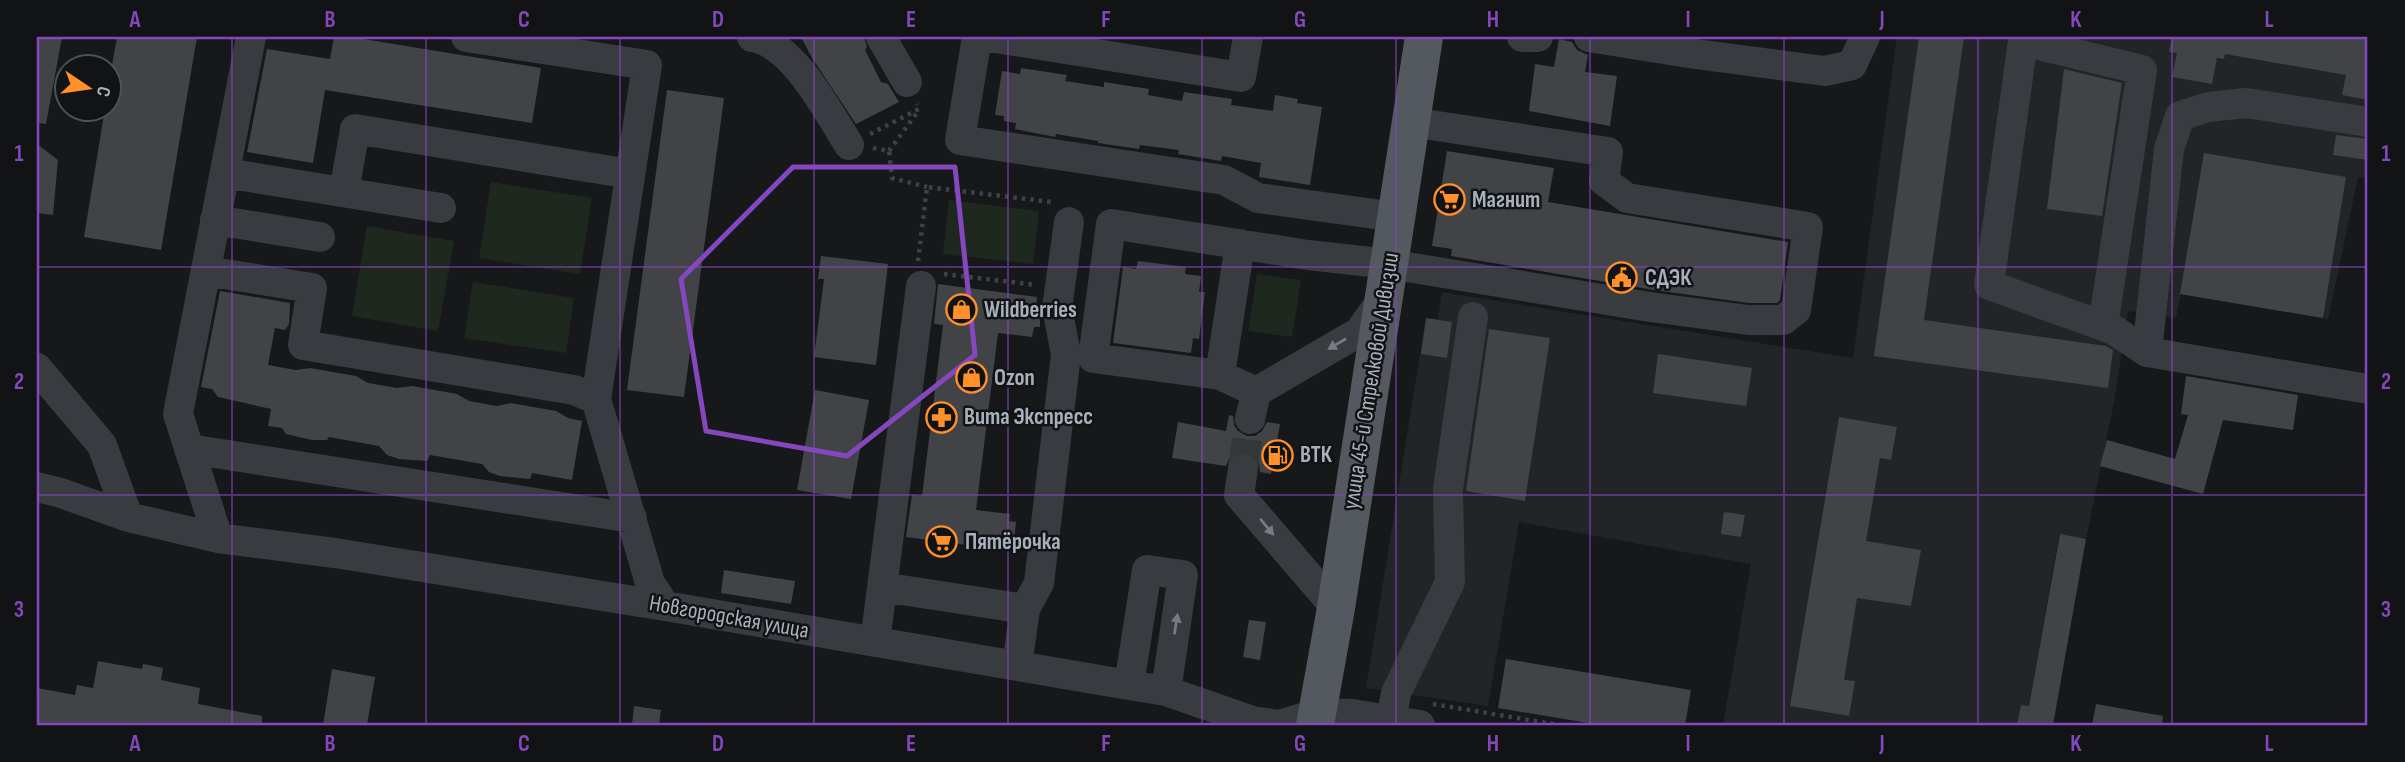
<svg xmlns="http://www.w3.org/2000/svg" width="2405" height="762" font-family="'Sofia Sans Condensed',sans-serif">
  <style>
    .built { fill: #232427 }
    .green { fill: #1f281f }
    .building { fill: #414347 }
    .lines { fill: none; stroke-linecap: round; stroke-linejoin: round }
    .minor-tunnel { stroke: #34373a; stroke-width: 30; stroke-dasharray: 30 15; stroke-linecap: butt }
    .path { stroke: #3e4246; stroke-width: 4.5; stroke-dasharray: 3.5 5; stroke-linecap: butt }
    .minor { stroke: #383b3f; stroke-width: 30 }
    .major { stroke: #54585f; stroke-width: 38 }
    .oneway { fill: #767c83 }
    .marked { fill: none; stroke: #8447be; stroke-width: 5; stroke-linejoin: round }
    .grid { fill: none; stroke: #8447be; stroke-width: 2; stroke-opacity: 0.55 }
    .labels { text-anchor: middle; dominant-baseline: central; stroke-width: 5; stroke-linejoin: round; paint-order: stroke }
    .poi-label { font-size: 23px; font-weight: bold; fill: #a8b1bb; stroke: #121315; text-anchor: start }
    .street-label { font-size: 23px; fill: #a8b1bb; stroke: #121315 }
    .neatline { fill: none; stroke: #8447be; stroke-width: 2.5 }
    .grid-label { font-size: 23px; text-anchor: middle; font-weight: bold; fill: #8447be }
  </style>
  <rect width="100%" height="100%" fill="#17181a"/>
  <path class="built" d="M1897,37H2368V178L2358,177L2328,319L2181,294L2176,318L2128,311L2115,397L2086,539L2059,535L2029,706L2021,705L2018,724L1723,725L1751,564L1519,522L1488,706L1366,688L1426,318L1438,319L1442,292L1853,358Z"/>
  <path class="green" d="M491,182L592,198L580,274L479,258Z
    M949,200L1039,211L1033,264L943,254Z
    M367,226L454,241L438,331L352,316Z
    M1257,274L1301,280L1292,337L1248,331Z
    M473,282L574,298L566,353L464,338Z"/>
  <path class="building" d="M37,37H62L46,124L37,123Z
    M117,37H197L161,250L84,237L105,108H108V88Z
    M334,37H351L541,68L532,123L325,90L313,163L247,152L267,49L330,59Z
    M801,37H864L867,47L865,50L881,82L888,84L899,102L856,124L812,58Z
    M1919,37H1964L1924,320L2106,346L2113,350L2108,388L1874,356Z
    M2172,37H2368V100L2342,95L2346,75L2225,54L2224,59L2217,58L2212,84L2172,77L2177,53L2169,52Z
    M1559,39L1572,42L1577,50L1588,55L1585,72L1617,76L1610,126L1529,111L1535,64L1554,67Z
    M1021,68L1067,75L1065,81L1104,87V82L1149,89L1148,95L1182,101L1184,92L1232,99L1231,105L1273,111L1275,95L1298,99L1297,103L1322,107L1310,185L1259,177L1261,163L1222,156L1221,161L1178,154L1179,150L1140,145L1139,149L1098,143V141L1056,134L1055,137L1015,129L1016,123L1004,121V116L995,115L1002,71L1020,74Z
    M2064,69L2122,83L2102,216L2047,209Z
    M667,90L724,98L684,397L627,390Z
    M2336,135L2368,139V160L2333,155Z
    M37,144L58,160L53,215L37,213Z
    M1447,151L1554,168L1548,202L1788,242L1780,300L1777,303H1749L1654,290L1451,256L1452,249L1432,246Z
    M2204,153L2346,177L2323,318L2180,294Z
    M821,256L888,264L876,365L814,357L824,279H818Z
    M1138,261L1186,267L1185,274L1201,276L1199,292H1205L1199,339L1193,338L1191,353L1113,343L1123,267L1136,269Z
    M938,284L1037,297L1036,307L1040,308V327H1034L1032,337L998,333L976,510L1010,514L1009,521L1016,522L1014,540L1008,539L1006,550L906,537L912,495L922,496L943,325L934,324Z
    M220,291L290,303L289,324L285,330L275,328L268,365L296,370L310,368L356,376L368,383L397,388L412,386L457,394L469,401L497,406L511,403L556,411L568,418L582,421L572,480L532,473L530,479L500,476L489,472L482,464L430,455L427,461L399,459L387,455L379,446L329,437L327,440H312L286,434L282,428L268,426L271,409L218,397L212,389L201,387Z
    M1426,318L1452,322L1447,358L1421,354Z
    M1489,329L1550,338L1525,501L1466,491Z
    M1658,354L1752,368L1746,406L1653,393Z
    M2186,376L2298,395L2293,430L2223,420L2203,494L2100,466L2107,440L2175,459L2188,415L2181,414Z
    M815,390L869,400L851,499L797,490Z
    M1229,415L1233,416L1234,425L1238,431L1247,436H1255L1262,431L1267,422L1280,424L1271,474L1260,472L1259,462L1254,456L1246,452L1236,453L1229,459L1226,466L1172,458L1178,422L1226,431Z
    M1839,417L1897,427L1891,460L1880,458L1866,541L1921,550L1911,606L1857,598L1844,680L1855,681L1849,716L1790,706Z
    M1724,512L1745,515L1741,537L1721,534Z
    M2060,534L2086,539L2053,725H2017L2021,705L2029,706Z
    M724,570L795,581L791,604L721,593Z
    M1249,620L1266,622L1260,660L1243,657Z
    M1506,659L1691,690L1685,725H1600L1498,708Z
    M98,661L142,669L143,664L163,668L161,680L200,688L198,704L262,716V725H37V688L75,695L77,685L93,688Z
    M332,669L375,677L367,725H323Z
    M2096,704L2163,716L2162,725H2092Z
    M634,706L661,710L659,725H632Z"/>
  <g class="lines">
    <path class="minor-tunnel" d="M1243,469L1250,419"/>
    <path class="path" d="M870,134L919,109L917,104
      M873,148L889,151L892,178L927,187
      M889,151L919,110
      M918,261L927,187L1052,202
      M944,274L1036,285
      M1433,704L1559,725"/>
    <path class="minor" d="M466,37L647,65L596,399L650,583L665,606
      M752,37C793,43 828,112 849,145
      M881,37L907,82
      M977,37L960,140L1224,180L1258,198L1396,217
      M990,37L1241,77L1248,37
      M1522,37H1538
      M1589,37L1688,53L1825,71L1852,65L1865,37
      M225,173L441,208
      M344,192L355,129L630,174
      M215,220L320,237
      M206,271L312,288L303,345L574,390L596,399
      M2103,326L2142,70L2023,41L1989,285L2103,326L2114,330L2147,352L2368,389
      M2147,352L2169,149L2180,116L2208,107L2246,103L2368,122
      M37,368L102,445L128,517
      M1220,375L1240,244
      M1256,392L1220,375L1093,358L1111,224L1308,255L1389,264L1650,307L1748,320H1783L1796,310L1808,227L1627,198L1604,181L1608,152L1411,122
      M1250,419L1256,392L1359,332L1382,300
      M189,449L632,518
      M1243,469L1239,495L1336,608
      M37,487L61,493L128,517L218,538L335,553L665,606L1129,685L1166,691L1252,721L1279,725L1318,713L1352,714L1420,725
      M218,538L178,414L251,37
      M882,587L1025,609L1017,666
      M1025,609L1039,583L1066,354L1057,308L1069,222
      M875,642L921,286
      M1129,685L1147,570L1183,575L1166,691
      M1391,721L1396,693L1450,582L1448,489L1473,317"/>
    <path class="major" d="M1315,725L1336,608L1424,37"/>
  </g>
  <defs><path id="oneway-solid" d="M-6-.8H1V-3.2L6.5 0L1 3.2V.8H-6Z" transform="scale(1.75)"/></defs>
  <g class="oneway">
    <use href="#oneway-solid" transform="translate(1337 344) rotate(150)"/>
    <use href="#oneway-solid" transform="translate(1267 527) rotate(50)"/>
    <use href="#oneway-solid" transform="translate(1176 624) rotate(-81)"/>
  </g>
  <path class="marked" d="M793,167H955L975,355L847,456L706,431L681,279Z"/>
  <path class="grid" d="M232,37V725M426,37V725M620,37V725M814,37V725M1008,37V725M1202,37V725M1396,37V725M1590,37V725M1784,37V725M1978,37V725M2172,37V725M37,267H2368M37,495H2368"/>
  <defs>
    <symbol id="supermarket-ring" viewBox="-11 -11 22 22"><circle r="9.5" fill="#121315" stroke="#ff902a" stroke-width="1.5"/><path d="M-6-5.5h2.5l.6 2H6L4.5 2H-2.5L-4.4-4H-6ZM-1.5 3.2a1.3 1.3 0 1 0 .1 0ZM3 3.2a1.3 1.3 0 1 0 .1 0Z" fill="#ff902a"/></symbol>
    <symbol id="civic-ring" viewBox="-11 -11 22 22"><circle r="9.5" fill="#121315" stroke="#ff902a" stroke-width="1.5"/><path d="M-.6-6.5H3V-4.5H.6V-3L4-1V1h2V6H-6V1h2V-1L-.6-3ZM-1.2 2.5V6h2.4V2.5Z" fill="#ff902a"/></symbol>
    <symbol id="shop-ring" viewBox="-11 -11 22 22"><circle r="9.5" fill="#121315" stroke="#ff902a" stroke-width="1.5"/><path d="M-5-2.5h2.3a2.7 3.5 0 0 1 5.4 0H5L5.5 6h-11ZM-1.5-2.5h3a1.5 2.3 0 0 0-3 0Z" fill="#ff902a"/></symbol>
    <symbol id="pharmacy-ring" viewBox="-11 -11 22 22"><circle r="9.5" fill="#121315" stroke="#ff902a" stroke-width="1.5"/><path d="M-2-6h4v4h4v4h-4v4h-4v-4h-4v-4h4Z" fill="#ff902a"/></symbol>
    <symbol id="fuel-ring" viewBox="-11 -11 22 22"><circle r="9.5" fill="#121315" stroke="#ff902a" stroke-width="1.5"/><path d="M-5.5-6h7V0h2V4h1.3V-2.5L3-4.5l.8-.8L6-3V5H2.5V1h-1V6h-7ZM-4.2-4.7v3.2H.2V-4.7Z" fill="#ff902a"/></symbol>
  </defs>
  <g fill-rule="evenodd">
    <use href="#supermarket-ring" x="1432" y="182" width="35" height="35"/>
    <use href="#civic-ring" x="1604" y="260" width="35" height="35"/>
    <use href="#shop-ring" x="944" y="292" width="35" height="35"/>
    <use href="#shop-ring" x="954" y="360" width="35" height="35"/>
    <use href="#pharmacy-ring" x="924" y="400" width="35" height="35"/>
    <use href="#fuel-ring" x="1260" y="438" width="35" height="35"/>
    <use href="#supermarket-ring" x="924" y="524" width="35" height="35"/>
  </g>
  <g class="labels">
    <g class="poi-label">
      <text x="1472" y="200">Магнит</text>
      <text x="1645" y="278">СДЭК</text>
      <text x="984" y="310">Wildberries</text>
      <text x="994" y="378">Ozon</text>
      <text x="964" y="417">Вита Экспресс</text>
      <text x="1300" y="455">ВТК</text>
      <text x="965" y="542">Пятёрочка</text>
    </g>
    <g class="street-label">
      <text transform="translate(1371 381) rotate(-81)">улица 45-й Стрелковой Дивизии</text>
      <text transform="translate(729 617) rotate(10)">Новгородская улица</text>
    </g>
  </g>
  <rect width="2405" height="762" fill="none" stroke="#121315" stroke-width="77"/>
  <g transform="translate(88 88) rotate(103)"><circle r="33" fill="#121315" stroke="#4e5257" stroke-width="2"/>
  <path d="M0-5L12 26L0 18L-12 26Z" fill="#ff902a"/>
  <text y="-10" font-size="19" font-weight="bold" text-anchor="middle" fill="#a8b1bb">С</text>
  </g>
  <rect x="38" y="38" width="2328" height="686" class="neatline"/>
  <g class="grid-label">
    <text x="135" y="27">A</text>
    <text x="330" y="27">B</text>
    <text x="524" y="27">C</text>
    <text x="718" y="27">D</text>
    <text x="911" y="27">E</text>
    <text x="1106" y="27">F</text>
    <text x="1300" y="27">G</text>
    <text x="1493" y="27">H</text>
    <text x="1688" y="27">I</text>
    <text x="1882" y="27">J</text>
    <text x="2076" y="27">K</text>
    <text x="2269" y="27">L</text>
    <text x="19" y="161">1</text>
    <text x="2386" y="161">1</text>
    <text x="19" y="389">2</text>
    <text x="2386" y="389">2</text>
    <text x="19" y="617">3</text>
    <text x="2386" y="617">3</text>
    <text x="135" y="751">A</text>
    <text x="330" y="751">B</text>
    <text x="524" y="751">C</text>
    <text x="718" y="751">D</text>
    <text x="911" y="751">E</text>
    <text x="1106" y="751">F</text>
    <text x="1300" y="751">G</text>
    <text x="1493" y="751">H</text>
    <text x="1688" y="751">I</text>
    <text x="1882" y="751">J</text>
    <text x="2076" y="751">K</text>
    <text x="2269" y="751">L</text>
  </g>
</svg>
